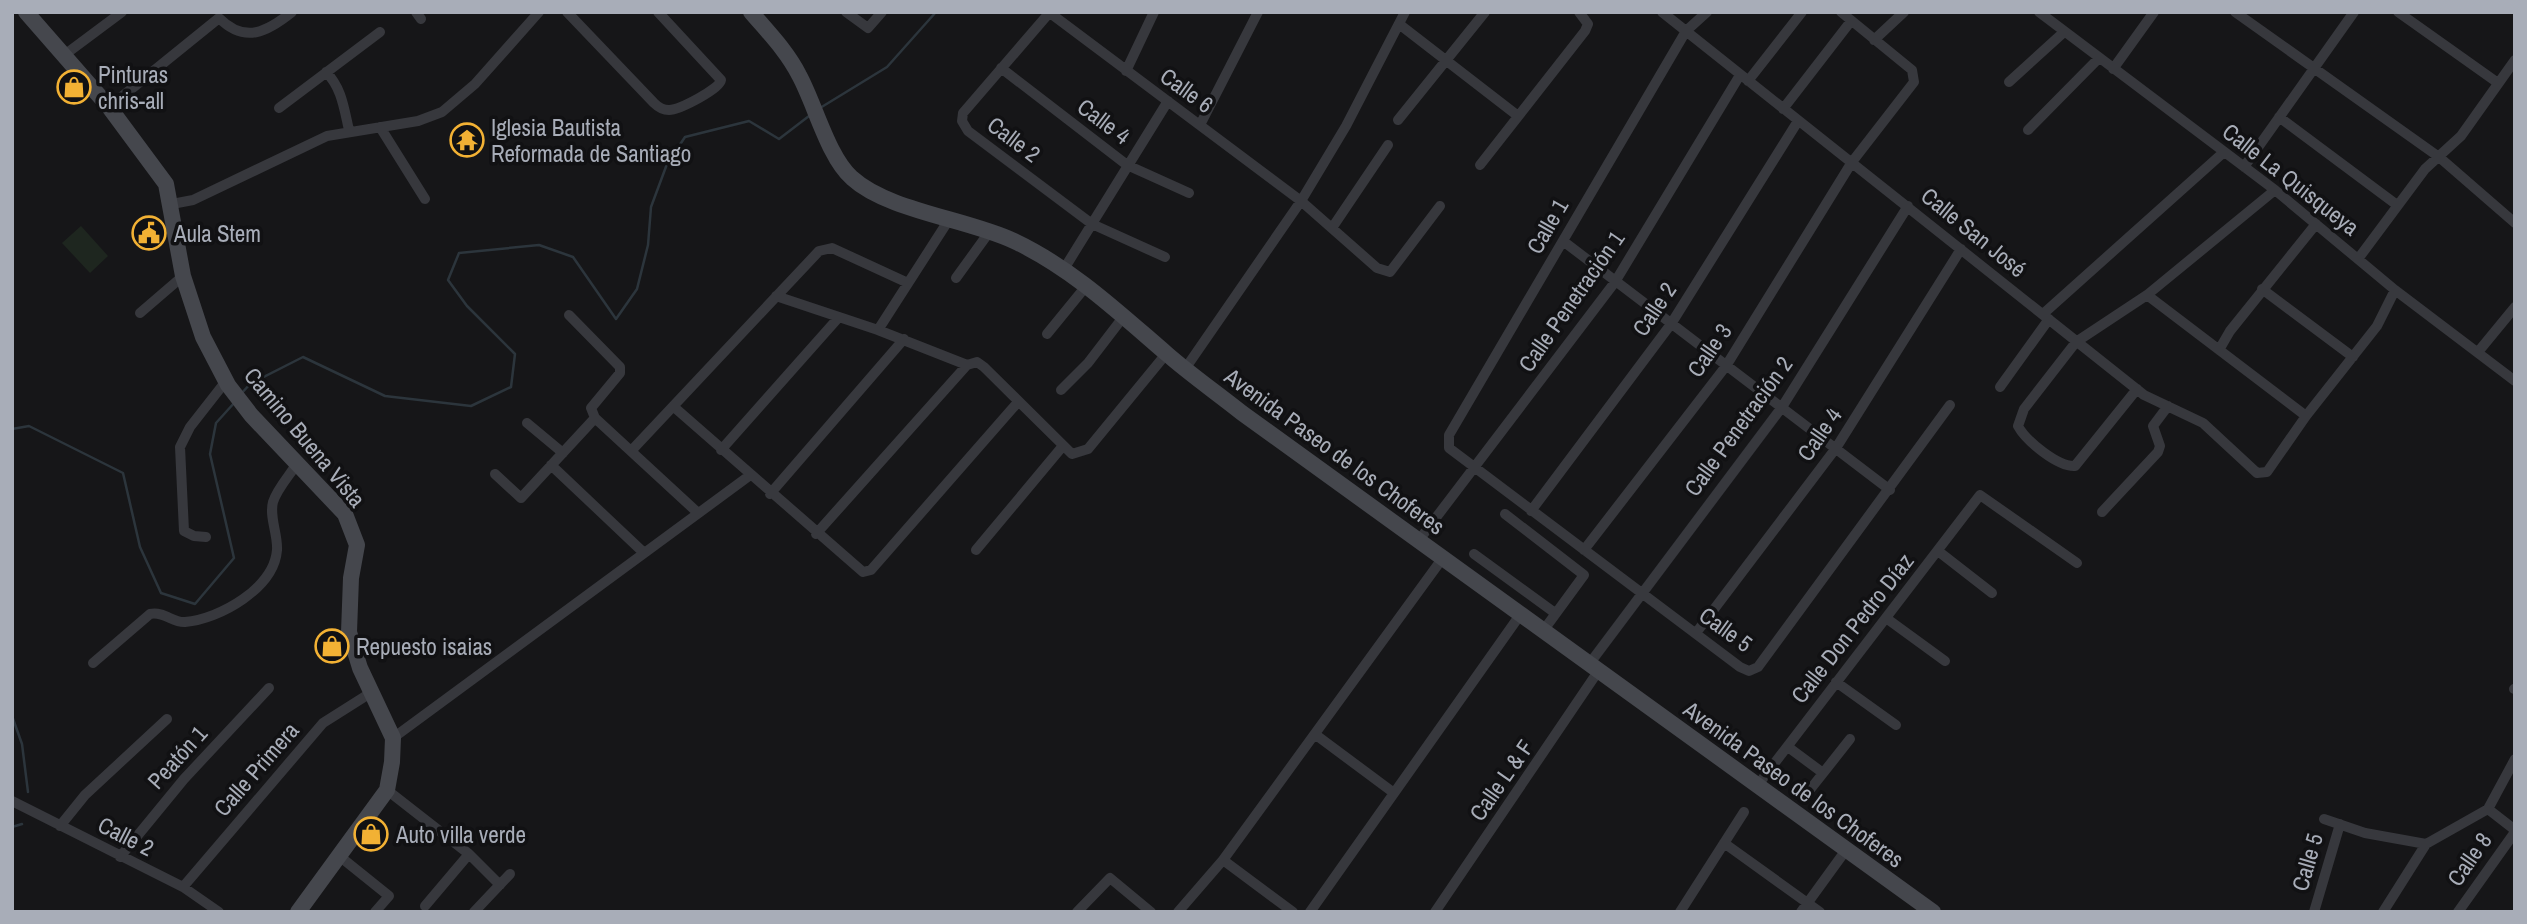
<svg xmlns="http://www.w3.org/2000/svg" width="2527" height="924" font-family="'Archivo Narrow',sans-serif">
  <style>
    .park { fill: #1e261f }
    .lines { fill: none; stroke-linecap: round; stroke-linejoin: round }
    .stream { stroke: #2c353c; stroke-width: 2.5 }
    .street { stroke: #37383d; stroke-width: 10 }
    .secondary { stroke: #45474d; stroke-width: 16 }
    .labels { text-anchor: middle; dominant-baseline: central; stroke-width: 7; stroke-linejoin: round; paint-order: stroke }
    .poi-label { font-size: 23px; fill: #a8adb8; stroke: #111113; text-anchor: start }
    .street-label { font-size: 23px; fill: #a8adb8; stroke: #111113 }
  </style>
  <rect width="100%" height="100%" fill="#161618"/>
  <path class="park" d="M81,226L108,256L90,273L62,243Z"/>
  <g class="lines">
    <path class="stream" d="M820,108L887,67L936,12
      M241,394L250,384L303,357L385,396L471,406L511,387L515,354L467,306L448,280L459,253L539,245L573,257L616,319L637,289L648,245L651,207L667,164L685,137L749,121L779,139L809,116
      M12,429L29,426L123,473L140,547L161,593L195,604L234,558L210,454L216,423L235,402
      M12,716L22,744L28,792
      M12,827L22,824"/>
    <path class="street" d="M416,12L421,19
      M567,12L654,103C658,107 663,110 669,110C679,110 720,89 721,80L658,12
      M846,12L868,28L882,12
      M1050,12L963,113L962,121L968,131L1092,224L1165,257
      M1662,12L2144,395L2203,423L2257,473L2267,472L2306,416
      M1707,12L1686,31L1449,435V448L1740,667L1749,671L1758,667L1950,405
      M2039,12L2275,190L2395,290L2515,381
      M2235,12L2439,157L2515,223
      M2398,12L2498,83
      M1050,13L1301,201L1377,268L1390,272L1440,206
      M1399,24L1518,116
      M1874,40L1904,12
      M63,56L122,12
      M1001,68L1127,165L1189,193
      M2113,69L2154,12
      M1126,71L1154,12
      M326,72C342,88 344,109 349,130
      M1748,81L1802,12
      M2009,82L2064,32
      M109,107L219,18C245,44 267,32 292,12
      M279,108L380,32
      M1783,109L1851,21
      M2279,117L2397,205
      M1398,120L1485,12
      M1200,125L1258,12
      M380,127L425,199
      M2028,130L2099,58
      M1480,165L1585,31L1588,24L1579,12
      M2244,167L2354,12
      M172,204L193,200L327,136L418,121L442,112L475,84L539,12
      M1332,228L1388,145
      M1563,241L1890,490
      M2358,259L2425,169L2461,136L2515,60
      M1064,269L1168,101
      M956,278L990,231
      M2262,289L2353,357
      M2147,295L2306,416L2377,326L2395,290
      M776,296L878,330L967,365
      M140,313L183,276
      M2043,314L2224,152
      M569,315L620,367V373L591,408L595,418L698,513
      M878,330L950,218
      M1047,334L1087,285
      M2219,350L2230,331L2316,224
      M2478,352L2515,307
      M1185,369L1301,201L1346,126L1405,12
      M2000,387L2049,319
      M2137,389L2075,466C2058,467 2026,441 2018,426L2024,409L2076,342L2147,295L2275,190
      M1061,390L1088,363L1124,316
      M674,407L863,572L871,570L1018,402
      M527,423L563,453
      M632,450L819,251L832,248L908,283
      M721,450L839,317
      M551,465L643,552
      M495,474L521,498L595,418
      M770,494L904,339
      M1531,511L1671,324L1798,121
      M2102,512L2158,452L2160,446L2153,426L2168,406
      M1505,514L1584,575L1543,631
      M816,534L967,365L977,362L984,367L1072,454L1088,449L1166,354
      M206,537L194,536L184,531L180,447L190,427L226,381
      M1419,540L1615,282L1740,75
      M976,550L1062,447
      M1584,550L1726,366L1852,162L1914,82L1912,70L1841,12
      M1938,551L1992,593
      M1474,554L1555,613
      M1886,618L1945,661
      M1696,633L1836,448L1961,249
      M93,663L150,614C164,611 173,623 185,622C220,619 274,588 277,550C278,534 269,517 273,502C277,489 289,476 296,465
      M1590,663L1782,407L1908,206
      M1836,682L1896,725
      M2514,689H2515
      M1316,735L1394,793
      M393,738L749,476
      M1788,747L1823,773
      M1757,786L1980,495L2077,563
      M387,790L469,854L500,885
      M1805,796L1850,739
      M12,801L183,887L219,912
      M2488,809L2515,830
      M2324,819L2365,833L2426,844L2488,809L2515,759
      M60,826L85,795L167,719
      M1724,843L1820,912
      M338,855L389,896L375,912
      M120,857L184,779L269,688
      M1223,860L1293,912
      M183,887L323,723L372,692
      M425,906L469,854
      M474,912L510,874
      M1077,912L1110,878L1151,912
      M1178,912L1223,860L1442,559
      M1310,912L1520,615
      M1435,912L1599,670
      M1680,912L1744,812
      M1801,912L1846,850
      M2314,912L2340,824
      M2383,912L2426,844
      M2458,912L2515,832"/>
    <path class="secondary" d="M26,12L109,107L166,184L183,276L203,337L228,385L251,415L345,514L357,545L351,578L349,632L360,668L393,738L392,762L387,790L298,912
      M751,12C768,32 787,51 799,75C815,104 828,157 852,178C888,211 968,219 1014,241C1073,269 1118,312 1167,354C1191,375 1217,393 1242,413L1933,912"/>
  </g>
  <defs>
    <symbol id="shop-ring" viewBox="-11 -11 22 22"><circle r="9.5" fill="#111113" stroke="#f2b134" stroke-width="1.5"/><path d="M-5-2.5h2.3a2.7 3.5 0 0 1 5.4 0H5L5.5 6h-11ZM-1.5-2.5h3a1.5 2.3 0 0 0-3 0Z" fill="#f2b134"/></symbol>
    <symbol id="temple-ring" viewBox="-11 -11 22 22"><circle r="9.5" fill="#111113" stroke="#f2b134" stroke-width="1.5"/><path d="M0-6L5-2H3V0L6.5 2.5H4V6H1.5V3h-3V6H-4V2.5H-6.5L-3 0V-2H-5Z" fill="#f2b134"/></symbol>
    <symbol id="civic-ring" viewBox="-11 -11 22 22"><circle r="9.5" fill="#111113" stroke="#f2b134" stroke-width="1.5"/><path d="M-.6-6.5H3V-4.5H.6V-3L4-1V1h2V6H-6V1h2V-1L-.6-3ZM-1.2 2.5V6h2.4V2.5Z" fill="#f2b134"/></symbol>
  </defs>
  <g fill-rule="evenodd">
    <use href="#shop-ring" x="55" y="68" width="38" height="38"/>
    <use href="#temple-ring" x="448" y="121" width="38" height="38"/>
    <use href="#civic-ring" x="130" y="214" width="38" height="38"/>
    <use href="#shop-ring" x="313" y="627" width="38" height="38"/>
    <use href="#shop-ring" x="352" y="815" width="38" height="38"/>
  </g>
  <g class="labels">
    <g class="poi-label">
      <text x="98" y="74">Pinturas<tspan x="98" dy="26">chris-all</tspan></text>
      <text x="491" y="127">Iglesia Bautista<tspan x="491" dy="26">Reformada de Santiago</tspan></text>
      <text x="174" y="233">Aula Stem</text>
      <text x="356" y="646">Repuesto isaias</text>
      <text x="396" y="834">Auto villa verde</text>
    </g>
    <g class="street-label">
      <text transform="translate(1187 90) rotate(36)">Calle 6</text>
      <text transform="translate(1104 121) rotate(37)">Calle 4</text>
      <text transform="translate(1014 139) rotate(37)">Calle 2</text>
      <text transform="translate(2291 179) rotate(38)">Calle La Quisqueya</text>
      <text transform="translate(1547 226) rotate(-60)">Calle 1</text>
      <text transform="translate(1974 232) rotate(39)">Calle San José</text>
      <text transform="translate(1571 301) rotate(-55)">Calle Penetración 1</text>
      <text transform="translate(1654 309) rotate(-56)">Calle 2</text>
      <text transform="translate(1709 350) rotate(-55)">Calle 3</text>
      <text transform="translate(1738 426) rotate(-54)">Calle Penetración 2</text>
      <text transform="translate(1819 434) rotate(-55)">Calle 4</text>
      <text transform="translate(305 437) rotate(50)">Camino Buena Vista</text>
      <text transform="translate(1335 451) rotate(36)">Avenida Paseo de los Choferes</text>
      <text transform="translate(1852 628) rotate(-52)">Calle Don Pedro Díaz</text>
      <text transform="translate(1726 629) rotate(36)">Calle 5</text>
      <text transform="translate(177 757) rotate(-48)">Peatón 1</text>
      <text transform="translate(256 769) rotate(-49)">Calle Primera</text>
      <text transform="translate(1501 780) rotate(-55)">Calle L &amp; F</text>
      <text transform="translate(1794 784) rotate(36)">Avenida Paseo de los Choferes</text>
      <text transform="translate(126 836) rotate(27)">Calle 2</text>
      <text transform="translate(2469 859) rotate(-55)">Calle 8</text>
      <text transform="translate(2307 862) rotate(-74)">Calle 5</text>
    </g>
  </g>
  <rect width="2527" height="924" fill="none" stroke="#a8adb8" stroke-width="28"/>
</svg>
